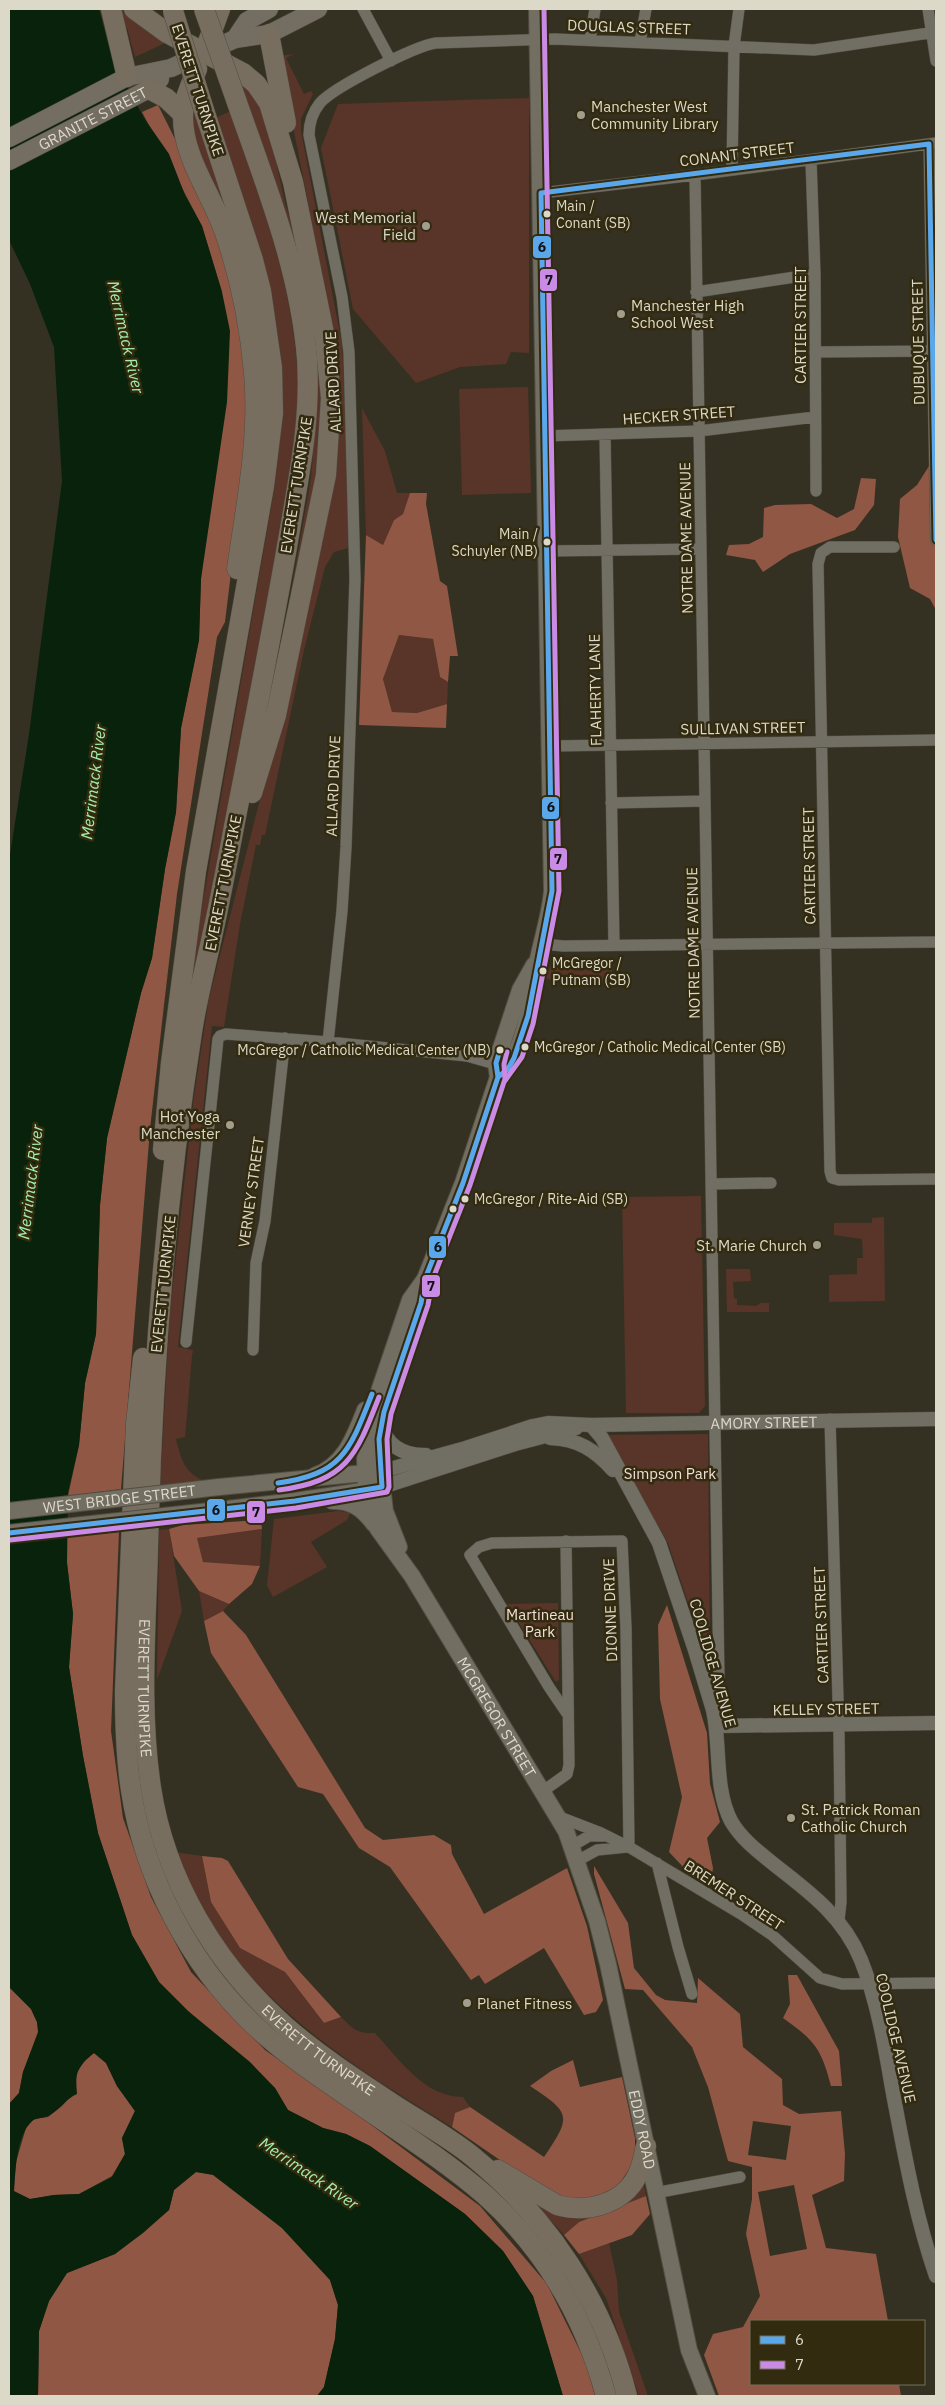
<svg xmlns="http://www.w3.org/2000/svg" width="945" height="2405" font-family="'IBM Plex Sans',sans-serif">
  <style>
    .green { fill: #583528 }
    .forest { fill: #905744; fill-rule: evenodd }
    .water { fill: #09220b; fill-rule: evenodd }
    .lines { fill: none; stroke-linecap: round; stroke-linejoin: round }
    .minor-casing { stroke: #524e42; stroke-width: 12 }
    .tertiary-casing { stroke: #524e42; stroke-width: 15 }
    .secondary-casing { stroke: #524e42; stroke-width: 18 }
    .primary-casing { stroke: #524e42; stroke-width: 19 }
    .motorway-casing { stroke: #524e42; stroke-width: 21 }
    .minor { stroke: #716e63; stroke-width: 11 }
    .tertiary { stroke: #716e63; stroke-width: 14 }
    .secondary { stroke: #736e62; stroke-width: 16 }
    .primary { stroke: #746e62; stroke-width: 18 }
    .motorway { stroke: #776e60; stroke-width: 20 }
    .secondary-bridge-casing { stroke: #524e42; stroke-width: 18; stroke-linecap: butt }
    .motorway-bridge-casing { stroke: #524e42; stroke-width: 21; stroke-linecap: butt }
    .secondary-bridge { stroke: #736e62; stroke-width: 16 }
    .motorway-bridge { stroke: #776e60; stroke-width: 20 }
    .bus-1-casing { stroke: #332b10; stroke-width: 9 }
    .bus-2-casing { stroke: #332b10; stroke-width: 9 }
    .bus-1 { stroke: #5aa8eb; stroke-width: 5 }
    .bus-2 { stroke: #ca8be6; stroke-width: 5 }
    .poi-dot { fill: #a29e8f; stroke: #332b10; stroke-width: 2 }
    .bus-dot { fill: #ddd9c9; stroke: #332b10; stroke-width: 2 }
    .labels { text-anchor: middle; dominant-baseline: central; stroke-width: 5; stroke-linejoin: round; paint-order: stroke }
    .bus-label { font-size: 14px; fill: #ddd9c9; stroke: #332b10; text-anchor: start }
    .street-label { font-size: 15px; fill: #ddd9c9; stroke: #332b10 }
    .poi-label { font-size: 15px; fill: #ddd9c9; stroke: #332b10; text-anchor: start }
    .park-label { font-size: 15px; fill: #f3dfd8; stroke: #332b10 }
    .water-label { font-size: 16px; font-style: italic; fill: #a2f0ab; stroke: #332b10 }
    .line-badge { stroke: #332b10; stroke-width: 2 }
    .pale-badge-label { font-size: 14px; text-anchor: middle; font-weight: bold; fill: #111 }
  </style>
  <rect width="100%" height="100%" fill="#353122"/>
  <path class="green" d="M118,9H125L162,38L165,43L135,57L127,28H123Z
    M294,54L286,58L304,94L311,91L313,94L301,119V131L342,344L349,491L348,548L334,552L325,567L304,650L265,835H262L260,845H256L240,924L224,1027L212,1026L178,1347L193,1350L192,1356L185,1437L176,1439C181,1459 184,1472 204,1481L160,1485L170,1311L194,1096L209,998L286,698L325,514L318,268L308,202L279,56Z
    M246,85L258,99L266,117L285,203L307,273L324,385L323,477L286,620L311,478L316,416L241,87Z
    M529,98V353L511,352L506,364L460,367L416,383L353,309L321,148L338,104Z
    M194,111L231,222L197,152L191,114Z
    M231,111C256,188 286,264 295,345C305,431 283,524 268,609C243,741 216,873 188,1005L200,919L274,490C279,440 284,388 278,338C268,262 239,190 215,118Z
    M528,387L531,493L462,495L459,389Z
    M362,408L385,451L397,493H410L403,514L394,520L383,545L366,535Z
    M399,635L433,639L440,677L448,682L447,704L417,713L392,712L383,679Z
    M560,960H612V982L592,983V978L583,979V983H572L571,985L545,978L551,965Z
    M701,1196L705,1406L699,1413H626L622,1197Z
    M884,1217L885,1301L829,1302V1275L857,1274V1258H863L862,1239L834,1235V1223H872V1218Z
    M726,1269H750L751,1281L733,1282L734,1298L737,1299V1305L756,1306L761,1303H769V1312H727Z
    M708,1434L710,1668L668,1543L605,1435Z
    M338,1511L350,1513L347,1520L311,1542L327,1567L273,1597L267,1585L274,1519Z
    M169,1529L182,1611L157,1680L159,1530Z
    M262,1529L260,1566L203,1562L197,1538Z
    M199,1591L229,1604L223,1611L204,1621Z
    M558,1603L559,1680L556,1682L507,1604Z
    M174,1852L202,1856L211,1902L240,1948L285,1972L324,2023L341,2017C353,2029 358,2034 375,2033C399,2059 424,2097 463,2097L470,2107L455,2113L452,2127C358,2070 259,2008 201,1911C191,1893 183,1872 174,1852Z
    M642,2175L646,2196L579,2222L564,2235L527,2194L547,2206Z
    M609,2243L617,2280L619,2312L648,2396H639L606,2298L579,2254Z"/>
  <path class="forest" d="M158,105L186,161L227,263L245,349L249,426L225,622L217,637L177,894L164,1005L150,1129L121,1489L68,1496L79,1445L85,1383L96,1334L100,1205L107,1138L141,993L152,958L165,869L176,812L181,728L199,640L201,579L222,292L202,226L142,112Z
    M936,455V610L930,599L910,588L898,537L900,499L917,485Z
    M861,478L876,479L874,505L855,530L790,554L763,572L755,560L726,555L729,545L749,544L763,537L764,508L775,505L811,504L837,518L854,509Z
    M410,493H427L426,504L440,581L447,586L458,656H450L448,682L440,677L433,639L399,635L383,679L392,712L417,713L447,704L446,728L359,725L366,535L383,545L394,520L403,514Z
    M261,1520L262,1529L197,1538L203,1562L260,1566L252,1584L229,1604L199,1591L174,1556L169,1529L183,1525Z
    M119,1532L111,1731L123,1818L151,1897L191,1972L265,2050L362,2118L480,2206L547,2284L586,2363L595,2396H563L533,2296L503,2251L465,2214L370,2146L346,2134L323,2128L288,2110L275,2088L188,2011L159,1982L132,1935L98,1833L83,1756L69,1667L73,1614L67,1563V1537Z
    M667,1605L707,1733L710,1784L720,1822L707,1838L713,1868L710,1887L685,1869L669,1852L682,1797L660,1699L658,1625Z
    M223,1611L246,1635L365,1828L383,1840L434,1835L451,1845L452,1854L484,1914L567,1868L587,1926L603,2000L596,2012L584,2015L544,1948L485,1984L479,1975L471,1980L390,1867L359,1848L323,1794L298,1787L211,1653L204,1621Z
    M202,1856L222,1858L228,1861L288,1959L341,2017L324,2023L285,1972L240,1948L211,1902Z
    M594,1866L628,1923L634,1968L656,1995L665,2000L697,2003L698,1978L740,2014L743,2047L782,2079L783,2105L799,2114L841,2111L845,2154L844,2181L812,2195L826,2248L876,2254L888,2321H751V2384H899L901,2396H719L704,2355L713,2334L743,2327L760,2296L746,2234L752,2199V2167L728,2161L708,2087L692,2047L643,1990L625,1989L594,1874ZM753,2121L791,2126L786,2160L748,2155ZM794,2185L807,2249L770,2256L758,2192Z
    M788,1975H797L839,2051L842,2086H831C821,2048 815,2041 783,2018L790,2004Z
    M9,1987L31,2009L37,2022L39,2032L23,2072L19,2093L9,2104Z
    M94,2053L106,2063L117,2086L135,2111L122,2138L125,2154L112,2176L79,2194L54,2195L30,2199L14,2192L16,2162L26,2128L34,2119L48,2117L62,2106L71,2096L75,2076L85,2060Z
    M573,2060L580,2087L622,2077L635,2138V2160L618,2186L588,2201L555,2198L452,2127L455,2113L470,2107L544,2157C572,2116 571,2113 530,2086L551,2071Z
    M196,2172L213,2174L282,2228L330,2280L338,2305L335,2339L324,2387L317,2396H38L39,2331L49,2301L67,2273L115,2254L169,2210L174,2190Z
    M646,2196L650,2214L632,2235L579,2254L564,2235L579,2222Z"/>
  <path class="water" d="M9,9H99L112,58L144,118L169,154L185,195L202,226L222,292L230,331L227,402L201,579L199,640L181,728L176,812L165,869L152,958L141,993L107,1138L100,1205L96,1334L85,1383L79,1445L68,1492L67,1563L73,1614L69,1667L83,1756L98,1833L132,1935L159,1982L188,2011L250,2062L275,2088L288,2110L323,2128L346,2134L370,2146L465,2214L503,2251L533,2296L563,2396H317L324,2387L335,2339L338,2305L330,2280L282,2228L213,2175L196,2172L174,2190L169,2210L143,2233L115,2254L67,2273L49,2301L39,2331L38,2396H9V2104L19,2093L23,2072L38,2032L37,2022L31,2009L9,1987V861L29,734L62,481L54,347L30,284L9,240ZM94,2053L106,2063L117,2086L135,2111L122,2138L125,2154L112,2177L79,2194L54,2195L30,2199L14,2191C15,2172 17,2134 32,2121C37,2117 44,2119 50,2115C60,2109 67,2098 77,2094C75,2072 77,2067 94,2053Z"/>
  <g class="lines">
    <defs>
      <path id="minor" d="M363,9L391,61
        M928,9L936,61
        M590,40L595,9
        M640,42L646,9
        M929,144L936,540
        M811,160L815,274L816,491
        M732,169L734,46L739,9
        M695,175L719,1679L713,1710
        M541,193L695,175L936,143
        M696,292L815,274
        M815,352L936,351
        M605,435L614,945
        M544,436L699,431L815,417
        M894,547H830L821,553L818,564L830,1171L832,1178L839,1180L936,1179
        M547,551L700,549
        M551,746L936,740
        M611,803L705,801
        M543,944L563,946L936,942
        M328,1042L467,1056L502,1066
        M711,1184L771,1183
        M186,1342L218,1039L220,1036L226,1034L328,1042L342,911L346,847L355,579L349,352L342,297L309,135C309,123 312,113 320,103C334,87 415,46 436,43L555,39L814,50L936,32
        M253,1350L256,1263L265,1221L285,1038
        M830,1419L839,1734L841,1902L839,1920
        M568,1715L549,1687L470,1555L479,1547L492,1543L622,1541L626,1628L629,1847
        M543,1791L567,1774L569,1765L566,1541
        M557,1816L601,1833L629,1847L741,1914L772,1935L820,1978L842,1984L936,1983
        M572,1846L589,1836H604
        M577,1861L597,1850L627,1847
        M657,1863L678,1947L692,1994
        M655,2193L740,2177"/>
      <g id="tertiary">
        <path d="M383,1421C382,1445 405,1456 426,1455"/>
        <path d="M591,1425L602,1438L659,1543L695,1650L713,1710C721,1746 714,1788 731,1821C742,1840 760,1853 776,1866C811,1893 844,1918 861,1960C877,2000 885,2046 892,2088C904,2151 915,2215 936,2276"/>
        <path d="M550,1438C578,1439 595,1450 613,1470"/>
        <path id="s1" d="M379,1472L466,1448L533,1426L548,1423L591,1425L936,1419"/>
        <path d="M382,1487L515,1444L576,1428"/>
        <path d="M717,1726L936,1723"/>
      </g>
      <g id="secondary">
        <path d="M498,1077C526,1054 532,993 538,959C543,936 550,914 552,891L537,9"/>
        <path id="s2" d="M425,1279L410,1300L373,1409L365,1459L366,1491L378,1529L412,1576L566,1831L597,1921L608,1964L689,2350L707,2396"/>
        <path d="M314,1476C344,1466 354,1438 365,1410"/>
        <path d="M219,1487L376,1472"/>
        <path d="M332,1501C352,1501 362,1508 374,1524"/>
        <path d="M219,1510L295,1501L376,1489"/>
        <path d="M399,1547L385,1511L378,1452L380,1427L421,1303L425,1279L463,1183L498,1077L496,1063L520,990L534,965"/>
      </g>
      <g id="primary">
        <path d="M235,39L247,21L269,9"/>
        <path d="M9,138L127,77L171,68L235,39L269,34L318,9"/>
        <path id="s3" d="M9,161L149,89L160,79"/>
      </g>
      <g id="motorway">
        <path d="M111,9L127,77"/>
        <path d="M134,9L167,33L243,73L256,84L269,103L293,182L325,338L331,398L326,475L276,715L252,793"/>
        <path d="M269,34L286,123"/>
        <path d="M208,42L220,9"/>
        <path d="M197,69C192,83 183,100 183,115C182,158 214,197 226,236C241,280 250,327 254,373C260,438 246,505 237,569"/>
        <path d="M149,89L166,98L183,114"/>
        <path id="s4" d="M233,91C263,178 300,267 307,359C311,420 299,475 289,535C274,622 257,709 240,796C231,841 223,887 213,932C206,965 197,998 192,1032C165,1202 152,1376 148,1548C146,1628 139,1709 151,1788C165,1880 216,1965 285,2026C317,2054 352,2077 387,2100C415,2119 446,2135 472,2156C548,2218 603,2301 627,2396"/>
        <path d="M163,1150L171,1063L196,871L264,486L273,413L272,368L261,291L253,260L203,107"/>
        <path d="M143,1358L136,1424L125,1691C125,1724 126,1757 131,1790C144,1877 190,1964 254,2025C288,2057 327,2082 365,2108C406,2136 448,2163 485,2195C545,2249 585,2319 606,2396"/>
        <path d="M498,2170L557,2205C589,2214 628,2203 640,2169C643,2162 644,2153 646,2146"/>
      </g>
    </defs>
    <use href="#minor" class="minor-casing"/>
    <use href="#tertiary" class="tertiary-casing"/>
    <use href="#secondary" class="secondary-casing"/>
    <use href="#primary" class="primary-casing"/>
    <use href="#motorway" class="motorway-casing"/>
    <use href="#minor" class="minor"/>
    <use href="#tertiary" class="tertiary"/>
    <use href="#secondary" class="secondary"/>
    <use href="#primary" class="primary"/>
    <use href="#motorway" class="motorway"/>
    <defs>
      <g id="secondary-bridge">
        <path id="s5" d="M9,1511L219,1487"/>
        <path d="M9,1533L219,1510"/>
      </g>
      <path id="motorway-bridge" d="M204,9L233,91
        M173,11L203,107"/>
    </defs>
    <use href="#secondary-bridge" class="secondary-bridge-casing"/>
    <use href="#motorway-bridge" class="motorway-bridge-casing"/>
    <use href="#secondary-bridge" class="secondary-bridge"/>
    <use href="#motorway-bridge" class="motorway-bridge"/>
    <defs>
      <path id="bus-1" d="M498,1077L508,1069L514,1058L528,1016L552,891L541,193L929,144L936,540
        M278,1483C343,1474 350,1450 372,1394
        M9,1533L295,1501L382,1487L379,1439L384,1412L421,1303L425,1279L463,1183L498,1077L496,1063L500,1050"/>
      <path id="bus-2" d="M504,1082L522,1057L533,1024L559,891L544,9
        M279,1490C347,1481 356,1456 379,1397
        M10,1540L296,1508L387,1492L389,1487L387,1439L391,1414L428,1305L432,1281L470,1185L505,1079L504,1064L507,1052"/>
    </defs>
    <use href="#bus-1" class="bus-1-casing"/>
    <use href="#bus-2" class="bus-2-casing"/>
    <use href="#bus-1" class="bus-1"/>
    <use href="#bus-2" class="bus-2"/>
  </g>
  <g class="poi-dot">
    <circle cx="581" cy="115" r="5"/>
    <circle cx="426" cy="226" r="5"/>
    <circle cx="621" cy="314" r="5"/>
    <circle cx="230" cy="1125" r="5"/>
    <circle cx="817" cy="1245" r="5"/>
    <circle cx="791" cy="1818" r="5"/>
    <circle cx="467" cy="2003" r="5"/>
  </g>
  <g class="bus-dot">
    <circle cx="547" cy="214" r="4.5"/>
    <circle cx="547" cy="542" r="4.5"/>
    <circle cx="543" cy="971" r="4.5"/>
    <circle cx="525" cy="1047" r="4.5"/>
    <circle cx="500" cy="1050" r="4.5"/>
    <circle cx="465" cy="1199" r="4.5"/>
    <circle cx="453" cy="1209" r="4.5"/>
  </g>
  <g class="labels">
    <g class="bus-label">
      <text x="556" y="206">Main /<tspan x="556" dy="17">Conant (SB)</tspan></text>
      <text x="538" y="534" text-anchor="end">Main /<tspan x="538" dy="17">Schuyler (NB)</tspan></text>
      <text x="552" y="963">McGregor /<tspan x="552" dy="17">Putnam (SB)</tspan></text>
      <text x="534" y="1047">McGregor / Catholic Medical Center (SB)</text>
      <text x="491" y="1050" text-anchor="end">McGregor / Catholic Medical Center (NB)</text>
      <text x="474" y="1199">McGregor / Rite-Aid (SB)</text>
    </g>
    <g class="street-label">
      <text transform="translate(629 27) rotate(2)">DOUGLAS STREET</text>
      <text transform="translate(198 90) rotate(72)">EVERETT TURNPIKE</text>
      <text stroke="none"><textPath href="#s3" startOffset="94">GRANITE STREET</textPath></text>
      <text transform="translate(737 154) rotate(-7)">CONANT STREET</text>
      <text transform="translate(800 325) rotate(-90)">CARTIER STREET</text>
      <text transform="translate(918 342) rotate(-91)">DUBUQUE STREET</text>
      <text transform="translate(333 382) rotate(-93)">ALLARD DRIVE</text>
      <text transform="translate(679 415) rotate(-4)">HECKER STREET</text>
      <text transform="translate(296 485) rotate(-81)">EVERETT TURNPIKE</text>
      <text transform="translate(686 538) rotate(-91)">NOTRE DAME AVENUE</text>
      <text transform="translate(595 690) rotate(-91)">FLAHERTY LANE</text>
      <text transform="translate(743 728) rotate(-1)">SULLIVAN STREET</text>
      <text transform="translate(333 786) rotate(-88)">ALLARD DRIVE</text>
      <text transform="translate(809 866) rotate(-91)">CARTIER STREET</text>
      <text transform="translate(223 883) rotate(-79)">EVERETT TURNPIKE</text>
      <text transform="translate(693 943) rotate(-91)">NOTRE DAME AVENUE</text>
      <text transform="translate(251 1192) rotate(-82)">VERNEY STREET</text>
      <text transform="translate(163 1284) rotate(-84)">EVERETT TURNPIKE</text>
      <text stroke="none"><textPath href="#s1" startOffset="392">AMORY STREET</textPath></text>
      <text stroke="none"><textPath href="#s5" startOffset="111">WEST BRIDGE STREET</textPath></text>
      <text transform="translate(610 1610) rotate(-92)">DIONNE DRIVE</text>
      <text transform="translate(821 1625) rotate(-92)">CARTIER STREET</text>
      <text transform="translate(713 1663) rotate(74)">COOLIDGE AVENUE</text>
      <text stroke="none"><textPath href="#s4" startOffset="1621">EVERETT TURNPIKE</textPath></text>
      <text transform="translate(826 1709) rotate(-1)">KELLEY STREET</text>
      <text stroke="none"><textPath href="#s2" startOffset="486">MCGREGOR STREET</textPath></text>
      <text transform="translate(734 1895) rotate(33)">BREMER STREET</text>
      <text transform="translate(896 2038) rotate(77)">COOLIDGE AVENUE</text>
      <text stroke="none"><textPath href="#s4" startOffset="2041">EVERETT TURNPIKE</textPath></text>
      <text stroke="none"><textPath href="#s2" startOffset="928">EDDY ROAD</textPath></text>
    </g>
    <g class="poi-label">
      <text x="591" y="106">Manchester West<tspan x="591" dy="17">Community Library</tspan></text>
      <text x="416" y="217" text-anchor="end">West Memorial<tspan x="416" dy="17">Field</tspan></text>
      <text x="631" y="305">Manchester High<tspan x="631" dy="17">School West</tspan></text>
      <text x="220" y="1116" text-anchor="end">Hot Yoga<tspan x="220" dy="17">Manchester</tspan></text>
      <text x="807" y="1245" text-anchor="end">St. Marie Church</text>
      <text x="801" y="1809">St. Patrick Roman<tspan x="801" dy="17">Catholic Church</tspan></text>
      <text x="477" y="2003">Planet Fitness</text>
    </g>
    <g class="park-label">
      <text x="670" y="1473">Simpson Park</text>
      <text x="540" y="1614">Martineau<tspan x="540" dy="17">Park</tspan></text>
    </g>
    <g class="water-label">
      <text transform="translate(126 337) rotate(77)">Merrimack River</text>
      <text transform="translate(93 782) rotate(-83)">Merrimack River</text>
      <text transform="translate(30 1182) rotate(-83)">Merrimack River</text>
      <text transform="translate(309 2173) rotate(34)">Merrimack River</text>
    </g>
  </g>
  <g class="line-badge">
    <rect x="532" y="235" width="20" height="24" rx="5" fill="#5aa8eb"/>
    <rect x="539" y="268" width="19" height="24" rx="5" fill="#ca8be6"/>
    <rect x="541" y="796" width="19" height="24" rx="5" fill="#5aa8eb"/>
    <rect x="549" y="847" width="19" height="24" rx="5" fill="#ca8be6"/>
    <rect x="428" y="1235" width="19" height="24" rx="5" fill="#5aa8eb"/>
    <rect x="421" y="1274" width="20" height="24" rx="5" fill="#ca8be6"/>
    <rect x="206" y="1498" width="20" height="24" rx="5" fill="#5aa8eb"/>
    <rect x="246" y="1500" width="20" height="24" rx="5" fill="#ca8be6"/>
  </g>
  <g class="pale-badge-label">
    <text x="542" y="252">6</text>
    <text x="549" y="285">7</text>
    <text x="551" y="812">6</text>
    <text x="558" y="864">7</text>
    <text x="438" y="1252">6</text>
    <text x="431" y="1291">7</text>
    <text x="216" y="1515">6</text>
    <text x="256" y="1517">7</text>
  </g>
  <rect width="945" height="2405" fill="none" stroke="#ddd9c9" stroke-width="20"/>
  <rect x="750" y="2320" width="175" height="65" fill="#332b10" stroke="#77715a"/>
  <rect x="760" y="2336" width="25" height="8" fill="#5aa8eb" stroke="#77715a"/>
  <text x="795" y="2345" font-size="15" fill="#ddd9c9">6</text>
  <rect x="760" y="2361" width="25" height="8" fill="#ca8be6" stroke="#77715a"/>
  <text x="795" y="2370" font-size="15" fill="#ddd9c9">7</text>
</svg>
